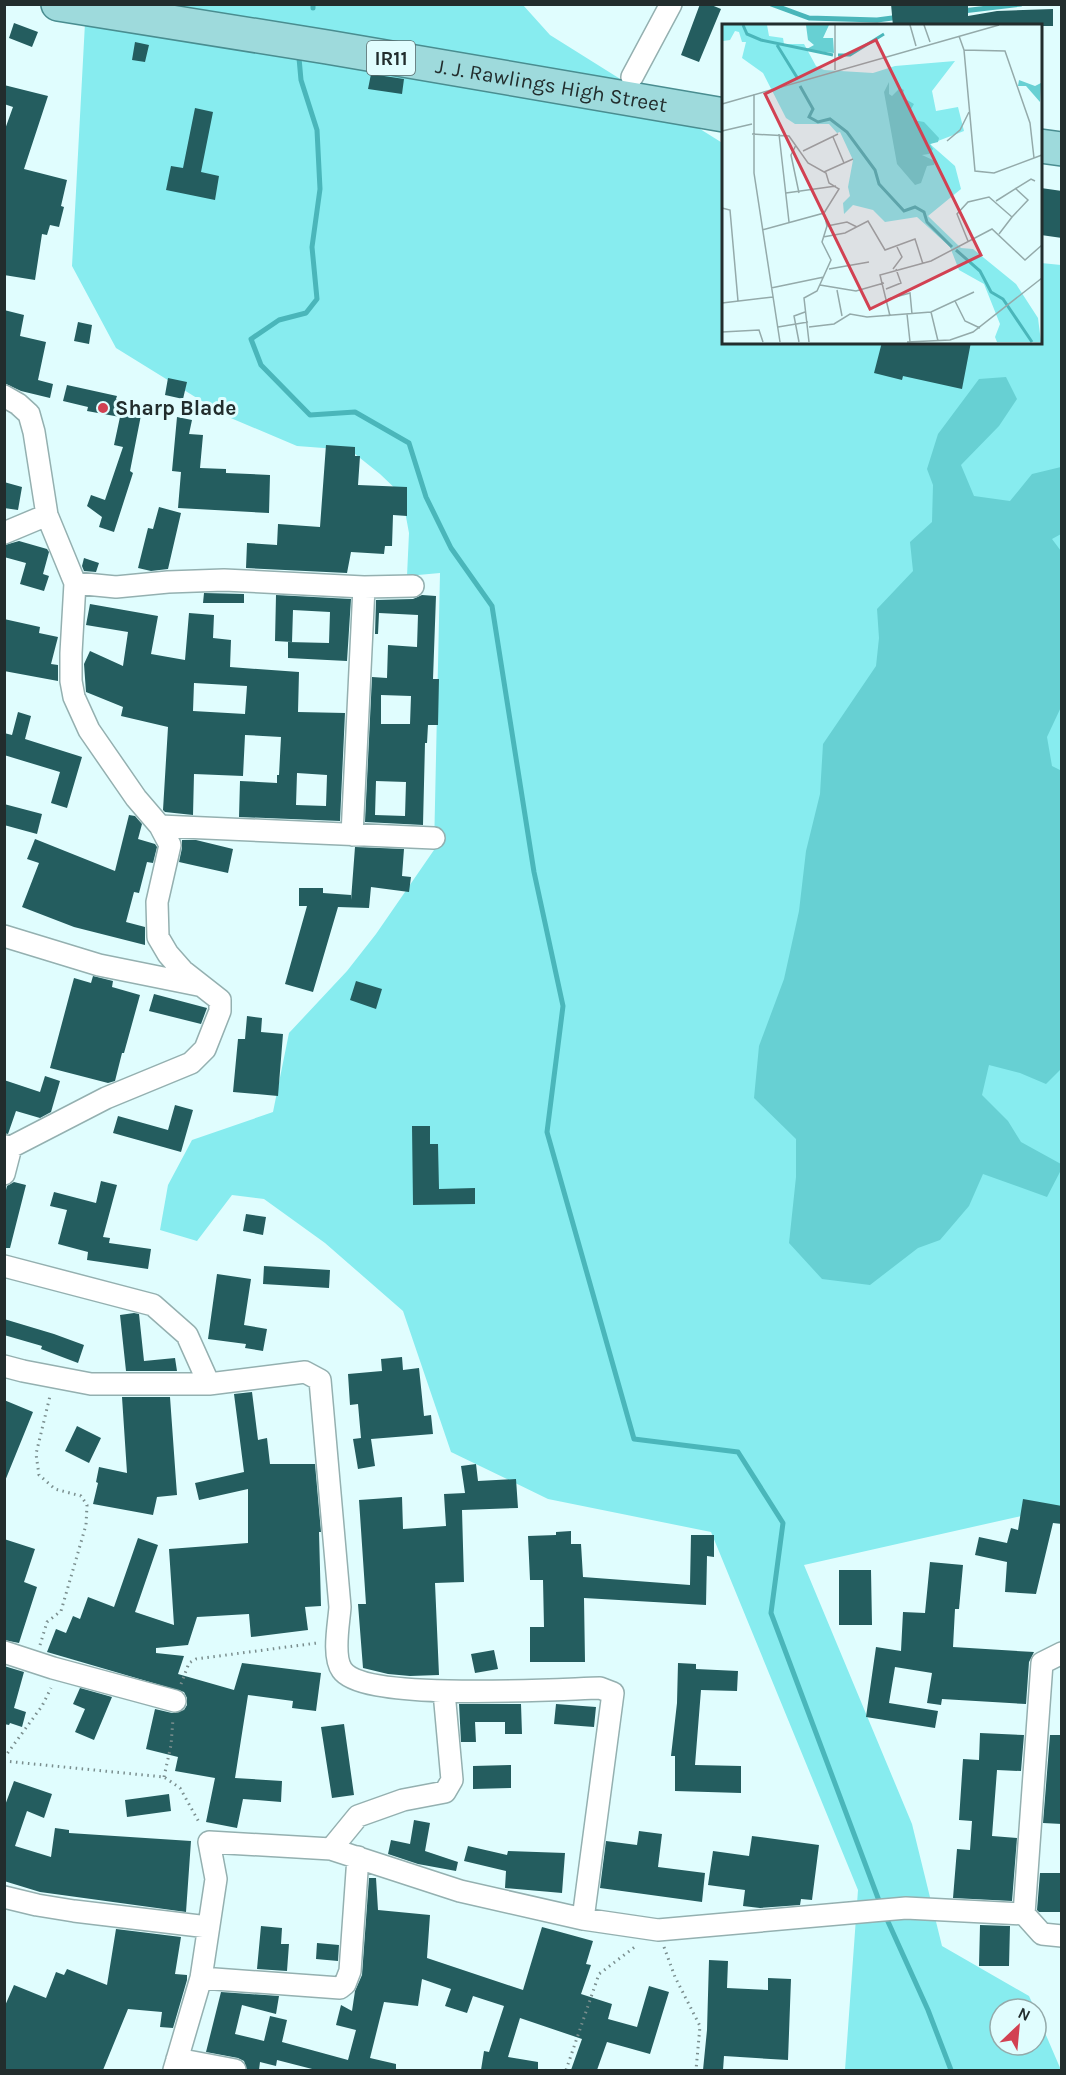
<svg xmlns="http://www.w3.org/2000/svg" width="1066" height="2075" font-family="Karla,sans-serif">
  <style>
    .green { fill: #87ecef }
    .forest { fill: #67d0d3 }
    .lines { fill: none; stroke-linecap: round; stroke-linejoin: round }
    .stream { stroke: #4ab6ba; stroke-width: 5 }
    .building { fill: #245d5f; fill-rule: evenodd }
    .street-casing { stroke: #94b0b0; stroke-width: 24 }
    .primary-casing { stroke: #498d90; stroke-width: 36 }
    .path { stroke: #7a8e8e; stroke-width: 3; stroke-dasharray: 1.5 4.5; stroke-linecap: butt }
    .street { stroke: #fff; stroke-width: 21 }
    .primary { stroke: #9edadc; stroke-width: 33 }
    .poi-dot { fill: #d24152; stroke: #e0fdfe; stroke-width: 2 }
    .labels { text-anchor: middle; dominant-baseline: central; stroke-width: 6; stroke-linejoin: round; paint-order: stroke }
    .shield { fill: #e0fdfe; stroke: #5b6b6c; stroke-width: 1.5 }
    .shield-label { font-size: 20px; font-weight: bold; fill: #222d2d }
    .street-label { font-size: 21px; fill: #222d2d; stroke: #e0fdfe }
    .poi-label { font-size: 21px; font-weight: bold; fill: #222d2d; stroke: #e0fdfe; text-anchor: start }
    .inset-river { fill: none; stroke: #4ab6ba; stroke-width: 3 }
    .inset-road { fill: none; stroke: #94aaaa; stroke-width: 1.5 }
    .view { fill: #d24152; fill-opacity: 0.15; stroke: #d24152; stroke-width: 3 }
    .inset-edge { fill: none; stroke: #222d2d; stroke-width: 3 }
  </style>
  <rect width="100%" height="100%" fill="#e0fdfe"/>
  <path class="green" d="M86,4L523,5L550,35L724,144V342H1040L1041,263L1061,265V1507L804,1565L912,1824L942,1946L1029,1996L1035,2009H1000V2045H1036V2012L1061,2070H845L858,1890L711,1532L548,1499L451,1452L403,1311L325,1243L264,1199L232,1195L197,1241L160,1230L168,1185L192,1140L273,1112L289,1033L347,971L376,934L434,850L440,573L407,576L409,533L402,495L380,474L350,450L297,446L226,416L116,348L72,266Z"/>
  <path class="forest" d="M1006,377L1017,399L999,426L961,465L974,496L1010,501L1032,474L1061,467V534L1052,539L1061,551L1062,705L1047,737L1052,766L1062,771V1068L1046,1084L1020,1073L989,1065L982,1095L1008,1121L1021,1142L1061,1164V1170L1047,1197L983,1174L969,1206L940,1240L918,1248L870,1285L822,1279L789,1243L796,1177V1139L754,1098L759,1046L784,979L799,911L806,851L820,794L823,744L876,666L879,638L877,609L913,571L910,542L932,522L933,485L927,469L938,434L979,379Z"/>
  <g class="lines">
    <path class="stream" d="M771,4L809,18L877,20L900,17
      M313,8V4
      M963,11L1021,4
      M299,58L301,80L317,130L320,189L312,247L317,299L306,313L279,320L251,339L261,365L310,415L355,412L409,443L426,497L451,548L492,606L534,872L563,1006L547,1132L634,1439L738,1452L783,1523L771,1613L881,1906
      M885,1915L928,2010L951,2070"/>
  </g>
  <path class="building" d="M700,4H709L721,9L699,62L681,55Z
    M891,4H968V16L997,11L1053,9V26H893Z
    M14,23L38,32L32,47L9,38Z
    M135,42L149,45L145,62L132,60Z
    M371,74L404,79L402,94L368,89Z
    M4,85L48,96L24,169L67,180L61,206L64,207L59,227L50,225L47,235L42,234L35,280L4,275V132L13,107L4,104Z
    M195,108L213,112L201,172L219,176L215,200L166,190L171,166L183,168Z
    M1041,188L1062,191V238L1041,235Z
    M4,310L24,315L20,336L46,342L38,380L53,384L50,398L21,391L4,383Z
    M78,322L92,325L89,344L74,341Z
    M882,342H971L962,389L903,376L902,380L874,373Z
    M168,378L187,382L183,399L165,395Z
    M67,385L117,396L116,399L143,405L130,471L133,473L114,532L99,527L102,517L87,506L91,495L105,500L123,447L114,445L120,417L87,411L88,407L63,401Z
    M177,417L192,420L189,434L203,435L200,468L226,469V473L270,475L269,513L178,508L181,472L172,471Z
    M326,445L355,447V456H360L358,485L407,487V516L393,515L392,546H385L384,554L351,552L347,573L246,568L247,543L277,545L278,524L320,527Z
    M4,482L22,487L18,510L4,508Z
    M159,507L181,513L168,569L151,571L138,568L148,528L153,529Z
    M19,541L47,549L49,552L43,574L49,576L44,591L20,584L26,563L4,557L5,545Z
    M84,558L99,563L96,572L84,571L82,566Z
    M204,593L244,594V603H203Z
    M276,595L351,599L347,661L288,658V642L329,643L330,612L293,610L292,642L275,641Z
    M422,595L436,596L433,679H439L438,725H428L427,743H425L423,825L365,822L372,677L387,678L388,645L417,647L418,615L379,613L378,634H375L376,600L413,599ZM381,695L411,696L410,724H381ZM376,781L406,782L405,816L375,815Z
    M90,604L158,616L151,654L185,660L189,613L214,615L213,638L231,640L230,667L299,672L298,712L345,713L340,821L239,817L240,781L277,783V775H279L281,737L245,735L243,776L194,774L193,815L165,812L163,810L168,727L121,716L123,707L86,692L84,664L90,651L123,666L128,632L86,625ZM194,683L247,686L245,714L193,711ZM297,773L327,775L326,806L296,805Z
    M4,619L40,627L39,633L58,637L51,664L58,665V681L4,671Z
    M18,712L31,716L25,739L82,757L67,808L51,803L60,772L4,755V733L12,735Z
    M4,804L42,814L37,834L4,825Z
    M129,815L135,816L142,824L138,839L155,844L157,847L153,863L147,862L139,893L134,892L126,922L145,927V945L74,927L22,907L39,863L27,859L35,839L115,871Z
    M182,840H196L233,849L228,873L179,862L182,848Z
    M355,847L404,849L402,876L411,877L409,892L371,887L369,908L338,907L313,992L285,984L307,906H299V888H323V893L351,895V900Z
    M93,976L113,981L112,987L140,995L124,1053H122L115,1081L108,1083L50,1068L74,978L91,983Z
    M356,981L382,989L376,1009L350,1000Z
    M154,994L207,1008L201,1024L149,1011Z
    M247,1016L262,1018L261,1032L283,1034L278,1096L233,1092L238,1039H245Z
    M45,1076L60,1081L51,1112L40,1118L16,1111L8,1134L4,1133V1080L40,1092Z
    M175,1105L193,1110L181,1152L113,1133L118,1116L168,1130Z
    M412,1126H430V1144H438L439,1189L475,1188V1204L413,1205Z
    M101,1181L117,1185L103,1237L110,1238L109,1243L151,1249L148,1269L87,1260L88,1252L58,1244L67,1210L50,1206L54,1192L96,1203Z
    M14,1182L26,1185L10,1248H4V1198L7,1186Z
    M246,1214L266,1217L263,1235L243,1231Z
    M264,1266L330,1270L329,1288L263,1284Z
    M217,1274L251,1279L244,1325L267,1329L263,1351L245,1348L246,1344L208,1339Z
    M134,1313L139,1314L144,1361L175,1358L177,1371H126L120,1315Z
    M4,1319L54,1334L84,1345L78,1363L41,1349L42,1346L4,1335Z
    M402,1357L403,1370L419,1368L424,1416L431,1415L433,1434L371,1439L375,1466L358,1469L353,1439L361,1438L358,1404L350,1405L348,1374L382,1371L381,1359Z
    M252,1392L258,1440L267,1438L270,1464H315L321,1532H319L321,1606L305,1607L308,1630L251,1637L249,1614L197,1617L188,1645L156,1648V1653L184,1656L178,1674L234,1690L242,1663L321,1673L316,1711L292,1708L293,1701L248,1695L235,1778L282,1781L281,1802L243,1799L237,1828L206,1822L215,1778L175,1771L178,1757L146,1749L155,1709L172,1713L184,1710L187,1705V1698L184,1692L47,1652L56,1629L66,1633L73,1616L80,1619L88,1597L114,1607L138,1538L158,1545L135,1612L174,1625L169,1549L248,1543V1489L199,1500L195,1483L244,1472L234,1394Z
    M122,1397H170L177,1495L157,1497L153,1515L93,1504L98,1483L96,1482L99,1467L127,1473Z
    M4,1400L33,1412L5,1481H4Z
    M77,1426L101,1438L89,1463L65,1451Z
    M476,1464L478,1481L516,1479L518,1508L462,1510L464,1582L435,1583L439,1675L410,1676L388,1674L363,1668L358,1604H366L359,1500L402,1497L403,1529L446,1526L444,1494L465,1493L461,1466Z
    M1023,1499L1062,1506V1524L1053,1523L1036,1594L1005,1592L1007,1562L975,1555L979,1537L1007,1543L1011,1528L1018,1530Z
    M571,1531V1544H581L583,1577L690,1585L691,1535H714V1557L707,1556L706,1605L584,1598L585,1662H530V1627H544L543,1580H530L528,1536L556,1535V1532Z
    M4,1539L35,1549L24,1582L37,1587L19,1643L4,1640Z
    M930,1562L963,1565L959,1609H955L953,1647L1034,1652L1029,1662L1026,1704L942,1699L941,1705L927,1703L932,1673L895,1667L889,1703L938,1711L935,1728L866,1717L876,1647L901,1651L903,1612L925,1613Z
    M839,1570H871L872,1625H839Z
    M494,1650L498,1669L475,1673L471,1654Z
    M678,1663L696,1664V1669L738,1671L737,1691L701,1690L695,1765L741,1766V1793L675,1791V1756H671L677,1703Z
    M4,1666L24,1672L14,1708L26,1712L22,1727L10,1723L9,1725L4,1724Z
    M80,1688L112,1697L94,1740L75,1732L85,1709L73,1704Z
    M459,1704H521L522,1734H505V1722H475L476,1742H461Z
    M556,1704L596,1707L594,1727L554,1724Z
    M344,1724L354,1795L332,1798L321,1727Z
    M980,1733L1024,1735L1021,1771L997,1770L992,1836L1017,1838L1012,1901L953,1898L957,1849L970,1850L972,1821L959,1820L963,1759L979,1760Z
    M1050,1735H1062V1824L1043,1823Z
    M511,1765V1788L473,1789V1766Z
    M14,1781L52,1794L44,1818L27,1811L15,1846L51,1857L55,1828L69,1830V1833L191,1841L186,1912L40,1892L4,1881V1808Z
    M169,1794L171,1811L127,1817L125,1800Z
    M414,1820L430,1823L425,1851L458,1862L456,1871L418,1864L388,1854L391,1840L410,1844Z
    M639,1831L662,1834L658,1867L705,1873L702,1902L600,1888L606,1841L637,1845Z
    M752,1836L819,1845L812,1900L801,1899L800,1905L760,1908L743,1906L745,1890L708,1885L713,1851L749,1856Z
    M468,1846L507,1855L508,1851L565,1853L562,1893L505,1888L506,1871L464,1861Z
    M1040,1873H1062V1912H1039L1037,1910Z
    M369,1878H376L378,1910L430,1915L427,1958L523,1990L542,1927L593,1941L586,1964L591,1965L581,1994L612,2004L608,2019L637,2027L649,1986L669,1992L650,2054L607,2042L597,2070H571L582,2039L520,2018L508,2057L538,2062V2070H481L484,2051L489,2052L504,2006L473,1996L467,2013L445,2006L451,1989L422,1979L418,2006L384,2002L370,2058L396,2064V2070H316L277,2060L276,2066L260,2062L259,2070H247L244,2061L238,2058L206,2052L221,1992L279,1996L276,2014L242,2005L235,2034L264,2041L270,2016L287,2020L282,2042L348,2060L356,2030L336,2025L341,2005L352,2011L355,1991L362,1975Z
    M980,1925L1010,1926L1009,1966H979Z
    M261,1926L282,1928L281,1944H289L287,1971L257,1969Z
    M116,1929L181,1937L175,1974L187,1975V1980L173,2028L160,2027L162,2012L128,2009L103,2070H4V2008L14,1985L46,1998L56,1972L64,1975L67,1969L107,1985Z
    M317,1943L339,1945L338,1961L316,1959Z
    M709,1960L728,1961L727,1988L768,1990V1978L791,1979L788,2060L724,2056L723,2070H703L707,2030Z"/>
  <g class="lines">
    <defs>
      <path id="street" d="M632,77L671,4
        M4,396L18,404L29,414L34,432L47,515L75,583L71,653V681L74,697L89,730L136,798L160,826L170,845L157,902L158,937L168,954L183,971L220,1000V1011L205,1049L191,1063L106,1098L11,1147L4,1146
        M4,533L47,515
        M75,583L116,587L168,582L224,580L364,587L413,586
        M160,826L434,838
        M352,835L364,587
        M4,936L99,965L198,985
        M4,1174L11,1147
        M4,1266L153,1305L187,1335L209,1384
        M4,1366L23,1371L91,1384H209L305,1372L320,1380L340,1607C339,1623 332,1656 342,1670C364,1702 557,1689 600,1688L613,1693L583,1919
        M4,1652L53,1668L175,1701
        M331,1849L358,1816L403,1800L445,1792L452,1780L444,1692
        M4,1897L37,1905L74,1911L208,1927
        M1024,1914L1042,1663L1062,1653
        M201,1978L340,1988L345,1984L350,1971L358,1857
        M177,2059L235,2070
        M174,2070L201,1978L216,1879L209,1842L331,1849L460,1891L583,1919L658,1930L906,1908L1024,1914L1042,1934L1062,1936"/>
      <g id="primary">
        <path id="s1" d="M58,4L327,47L724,115"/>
        <path d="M1040,146L1062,149"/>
      </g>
    </defs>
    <use href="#street" class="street-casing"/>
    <use href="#primary" class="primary-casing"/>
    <path class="path" d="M40,1645L47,1622L61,1611L86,1525L87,1505L81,1496L55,1489L39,1475L36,1454L50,1396
      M181,1684L189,1663L196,1659L317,1643
      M4,1758L42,1706L51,1688
      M4,1761L164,1777L180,1788L200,1824
      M164,1777L171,1745L173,1719
      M664,1947L675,1977L700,2026L696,2070
      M566,2070L599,1974L636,1946"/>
    <use href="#street" class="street"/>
    <use href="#primary" class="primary"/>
  </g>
  <circle class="poi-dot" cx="103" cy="408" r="6"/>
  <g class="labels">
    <rect class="shield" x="367" y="41" width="48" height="34" rx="4.5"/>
    <g class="shield-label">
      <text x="391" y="58">IR11</text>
    </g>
    <g class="street-label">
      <text stroke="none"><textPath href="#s1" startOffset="500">J. J. Rawlings High Street</textPath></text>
    </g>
    <g class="poi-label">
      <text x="115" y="408">Sharp Blade</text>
    </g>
  </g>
  <g transform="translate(722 24)">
    <rect width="320" height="320" fill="#e0fdfe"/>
    <path d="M0,1H45L47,12L61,14L62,20H82L94,42L102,46L151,49L173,42L233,37L210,67L214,87L236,83L242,107L208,120L233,142L239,165L206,192L239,224L251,225L294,260L316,294L319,318H275L273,313L278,300L262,260L237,246L228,223L195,193L163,198L151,186L131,181L122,190L121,179L128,172L126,163L131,136L118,108L115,109L107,100H73L64,94L41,49L20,34L24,18H20L17,8L13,7L8,16L1,17Z" fill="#87ecef"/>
    <path d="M84,1H107L101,14H111L112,29L83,26L92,21L86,16ZM297,56L313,62L319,59L318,78L304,62H296ZM167,58V70L170,72L178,64L182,66L180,73L192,80L188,87L191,96L202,98L217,114L216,118L208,120L211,125L207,130L200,131L213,137L212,141L205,142L199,159L193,161L175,140L162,68Z" fill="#67d0d3"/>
    <path class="inset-river" d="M21,1L25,10L39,16L111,31M55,21L76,55M116,31H128L162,10M78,62L91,85L87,93L96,98L108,95L125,108L153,146L157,160L182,187L193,183L202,188L205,198L230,223M234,226L258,247L269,268L281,275L310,318"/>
    <path class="inset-road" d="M188,1L194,22M202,1L208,18M237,12L242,26L283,27L308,99L312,134M242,26L253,147L272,149L320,131M113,46V1M32,70V149L58,318M0,80L277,1M0,107L30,100M30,110L67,112L86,139L104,149L107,159L117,165L102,189L40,206M57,110L67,198M111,113L122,139M225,117L238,106L247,88M74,121L69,131L77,169M81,127L116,110M102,148L131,135M64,169L114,162M274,177L309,155L313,157M0,184L8,186L16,277M290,193L306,176L293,164M105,202L125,198L135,203M101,213L123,209L146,197L163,226L193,215L201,240M246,217L235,190L246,178L267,173L290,193L277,210M107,245L147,238M171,245L180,233L175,223M98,261L134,267L162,259M49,264L102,253M164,265L179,259L174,245M115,266L120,292M166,275L188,269L190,290M233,277L243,297L258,304M0,279L51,273M209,288L216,317M185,290L188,318M168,292L158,251L209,237L270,205L303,236L320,221M56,303L86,298M87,303L112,300L128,290L145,293L209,288L252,268M0,308L37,306L41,318M77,318L72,292L83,288M87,318L82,274L95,267L109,236L100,218L105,202L102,189M185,318L228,316L251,308L320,254"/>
    <path class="view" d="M154,16L259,231L148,285L43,70Z"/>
    <rect width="320" height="320" class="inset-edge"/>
  </g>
  <rect width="1066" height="2075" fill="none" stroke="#222d2d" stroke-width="12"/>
  <g transform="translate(1018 2027) rotate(26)"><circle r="28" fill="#e0fdfe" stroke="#94aaaa" stroke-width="1.5"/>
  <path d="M0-4.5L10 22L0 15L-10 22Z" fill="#d24152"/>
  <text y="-9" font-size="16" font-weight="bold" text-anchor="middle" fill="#222d2d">N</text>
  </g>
</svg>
